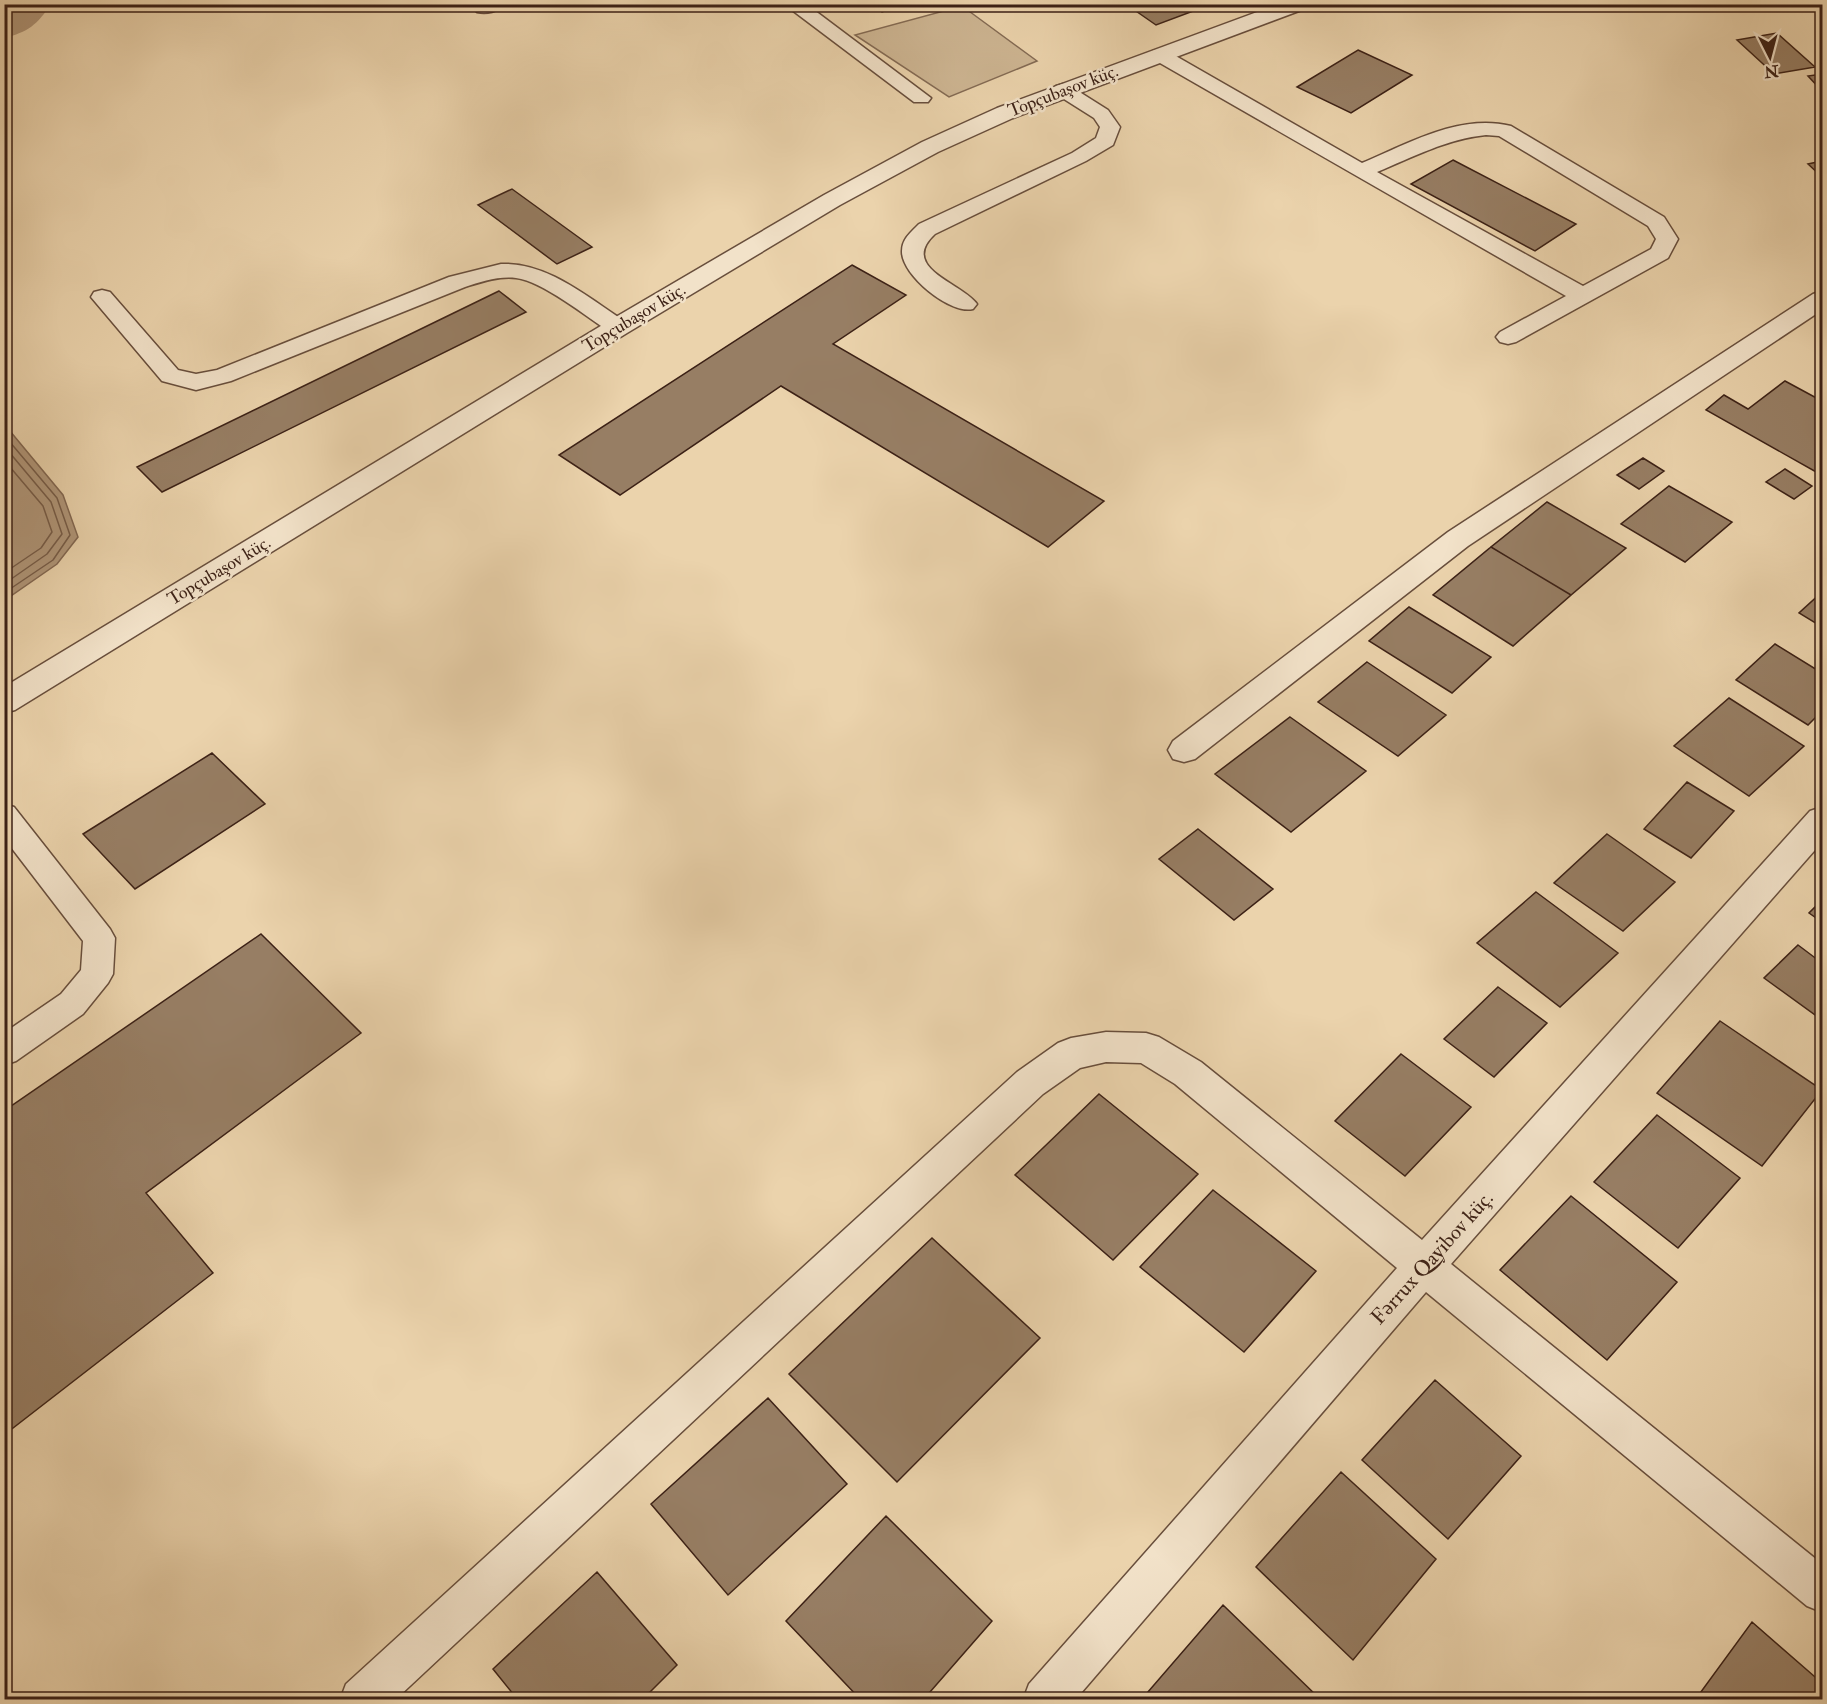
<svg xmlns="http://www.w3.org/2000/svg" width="1827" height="1704" font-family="'IM FELL Double Pica',serif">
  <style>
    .green { fill: #cdb592; stroke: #846b54; stroke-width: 1.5 }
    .water { fill: #b09679; stroke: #826751; stroke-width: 1.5 }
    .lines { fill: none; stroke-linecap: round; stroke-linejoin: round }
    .shore { stroke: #765c48; stroke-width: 1.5 }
    .river { fill: #b09679; fill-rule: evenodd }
    .building { fill: #977e64; stroke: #3c2116; stroke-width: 1.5 }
    .service-casing { stroke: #684e3c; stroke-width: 3 }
    .minor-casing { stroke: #684e3c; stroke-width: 3 }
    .path { stroke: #3c2116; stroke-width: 3; stroke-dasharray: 1 2; stroke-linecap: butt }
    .service { fill: #f2e2c9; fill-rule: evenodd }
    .minor { fill: #f2e2c9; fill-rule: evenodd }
    .labels { text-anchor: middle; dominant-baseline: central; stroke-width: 5; stroke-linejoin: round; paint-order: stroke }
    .far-street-label { font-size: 18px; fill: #3c2116; stroke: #f2e2c9 }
    .street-label { font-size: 21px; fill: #3c2116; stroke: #f2e2c9 }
  </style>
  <rect width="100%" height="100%" fill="#ebd3ac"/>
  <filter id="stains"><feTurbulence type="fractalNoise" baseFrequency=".00333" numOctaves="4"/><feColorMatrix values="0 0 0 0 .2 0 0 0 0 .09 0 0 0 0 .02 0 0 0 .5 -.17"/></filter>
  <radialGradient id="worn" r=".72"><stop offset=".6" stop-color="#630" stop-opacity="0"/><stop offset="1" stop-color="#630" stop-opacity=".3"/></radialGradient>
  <path class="green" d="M962,6L1037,61L949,97L855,35Z"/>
  <path class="water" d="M5,425L63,495L78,537L57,564L5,600Z"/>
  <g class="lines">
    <path class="shore" d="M4,435L57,498L70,535L53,560L4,593
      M4,446L51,502L62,534L47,554L4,584
      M4,460L43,506L52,532L41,548L4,573"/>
    <path class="river" d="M4,4H51C37,25 28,32 4,38Z"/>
  </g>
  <path class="building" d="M874,4H905L882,12Z
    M1146,4H1212L1156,25L1133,9Z
    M1777,33L1815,67L1774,74L1737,40Z
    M1358,50L1412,75L1351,113L1297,87Z
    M1822,74V91L1808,76Z
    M1453,160L1576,224L1535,251L1411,184Z
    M1822,161V177L1808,164Z
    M512,189L592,247L557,264L478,205Z
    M852,265L906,295L833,344L1104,501L1048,547L781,386L620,495L559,455Z
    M499,291L526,312L162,492L137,467Z
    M1785,381L1822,401V469L1818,473L1706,410L1724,395L1748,409Z
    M1643,458L1664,471L1639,489L1617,475Z
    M1785,469L1812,486L1794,499L1766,482Z
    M1669,486L1732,522L1685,562L1621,524Z
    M1547,502L1626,548L1571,595L1491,547Z
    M1491,547L1571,595L1513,646L1433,595Z
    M1822,592V627L1799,613Z
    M1409,607L1491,657L1452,693L1369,641Z
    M1775,644L1822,673V711L1808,725L1736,680Z
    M1367,662L1446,715L1398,756L1318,702Z
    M1729,698L1804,746L1749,796L1674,746Z
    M1290,717L1366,771L1291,832L1215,774Z
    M212,753L265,804L135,889L83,834Z
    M1687,782L1734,811L1691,858L1644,829Z
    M1198,829L1273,889L1234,920L1159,859Z
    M1607,834L1675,882L1623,931L1554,883Z
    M1536,892L1618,953L1560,1007L1477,943Z
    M1822,900V922L1809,913Z
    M261,934L361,1033L146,1193L213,1273L4,1435V1111Z
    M1798,945L1822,963V1020L1764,978Z
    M1498,987L1547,1023L1494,1077L1444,1039Z
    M1720,1021L1822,1090L1762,1166L1657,1093Z
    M1401,1054L1471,1107L1405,1176L1335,1121Z
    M1099,1094L1198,1174L1113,1260L1015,1175Z
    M1657,1115L1740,1178L1678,1248L1594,1182Z
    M1213,1190L1316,1271L1244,1352L1140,1267Z
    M1571,1196L1677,1282L1607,1360L1500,1270Z
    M932,1238L1040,1338L897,1482L789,1374Z
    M1435,1380L1521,1456L1448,1539L1362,1460Z
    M768,1398L847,1484L728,1595L651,1504Z
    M1341,1472L1436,1559L1353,1660L1256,1567Z
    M886,1516L992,1621L923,1700H861L786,1621Z
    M597,1572L677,1665L642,1700H518L493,1669Z
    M1223,1605L1321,1700H1141Z
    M1752,1622L1822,1683V1700H1695Z"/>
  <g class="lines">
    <defs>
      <path id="service" d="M477,4H504C499,12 486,14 477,12L474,8Z
        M784,4H806L931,98L928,102H914Z
        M1160,49L1167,51L1362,163C1407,144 1460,113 1511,126L1664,217L1678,239L1668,258L1516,342L1508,344L1500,342L1496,337L1500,332L1566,296L1153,59L1150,55L1153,51ZM1486,135L1499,136L1648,226L1656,239L1651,249L1583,286L1377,172C1413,157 1447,139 1486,135Z
        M1063,84L1070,86L1108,110L1120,127L1113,145L1086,161L935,234C898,268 962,283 977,304L973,309C951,315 901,275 902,251C902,239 911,232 919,224L1072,153L1096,138L1100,127L1094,118L1056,94L1053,90L1056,86Z
        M501,264C548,262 588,298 626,322L630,327L626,332L618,334L610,332C587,317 542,281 516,278C498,276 481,282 465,287L231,381L196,390L162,381L91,297L94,292L102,290L110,292L178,370L196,374L217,370L449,277Z
        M4,804L14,807L110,929L115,938L113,974L108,983L83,1014L16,1061L4,1065V1033L61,994L81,970L83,941L4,838Z"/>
      <path id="minor" d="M1279,4H1310L1307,8L1013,118L938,152L840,205L627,333L15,710L4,713V687L609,321L824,195L922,142L997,108Z
        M1822,291V310L1468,546L1195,759L1184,762L1173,759L1168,750L1173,741L1448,532L1813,294Z
        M1822,807V842L1451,1264L1822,1564V1612L1807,1606L1426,1292L1075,1700H1023L1029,1684L1397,1268L1175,1084L1141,1063L1106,1062L1080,1068L1043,1094L395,1700H340L346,1684L1017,1072L1058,1043L1071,1038L1106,1032L1146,1033L1159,1037L1201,1062L1422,1240L1810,811Z"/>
    </defs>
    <use href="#service" class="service-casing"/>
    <use href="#minor" class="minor-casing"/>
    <path class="path" d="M421,4L447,10"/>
    <use href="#service" class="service"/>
    <use href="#minor" class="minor"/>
  </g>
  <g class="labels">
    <g class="far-street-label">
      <text transform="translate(1063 91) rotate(-21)">Topçubaşov küç.</text>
      <text transform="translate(634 318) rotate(-31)">Topçubaşov küç.</text>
      <text transform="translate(219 571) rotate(-31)">Topçubaşov küç.</text>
    </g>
    <g class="street-label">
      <text transform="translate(1432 1258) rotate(-48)">Fərrux Qayibov küç.</text>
    </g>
  </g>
  <rect width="1827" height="1704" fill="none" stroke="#ebd3ac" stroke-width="24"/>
  <rect x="6" y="6" width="1815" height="1692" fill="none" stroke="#3c2116" stroke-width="3"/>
  <rect x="12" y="12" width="1803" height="1680" fill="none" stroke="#3c2116" stroke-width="1.5"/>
  <g transform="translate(1770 57) rotate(174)" stroke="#f2e2c9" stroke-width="4.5" paint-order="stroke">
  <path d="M0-4.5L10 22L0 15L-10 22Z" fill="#3c2116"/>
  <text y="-9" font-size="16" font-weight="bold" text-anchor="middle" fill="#3c2116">N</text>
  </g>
  <rect width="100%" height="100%" filter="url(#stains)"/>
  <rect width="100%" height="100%" fill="url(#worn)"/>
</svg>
